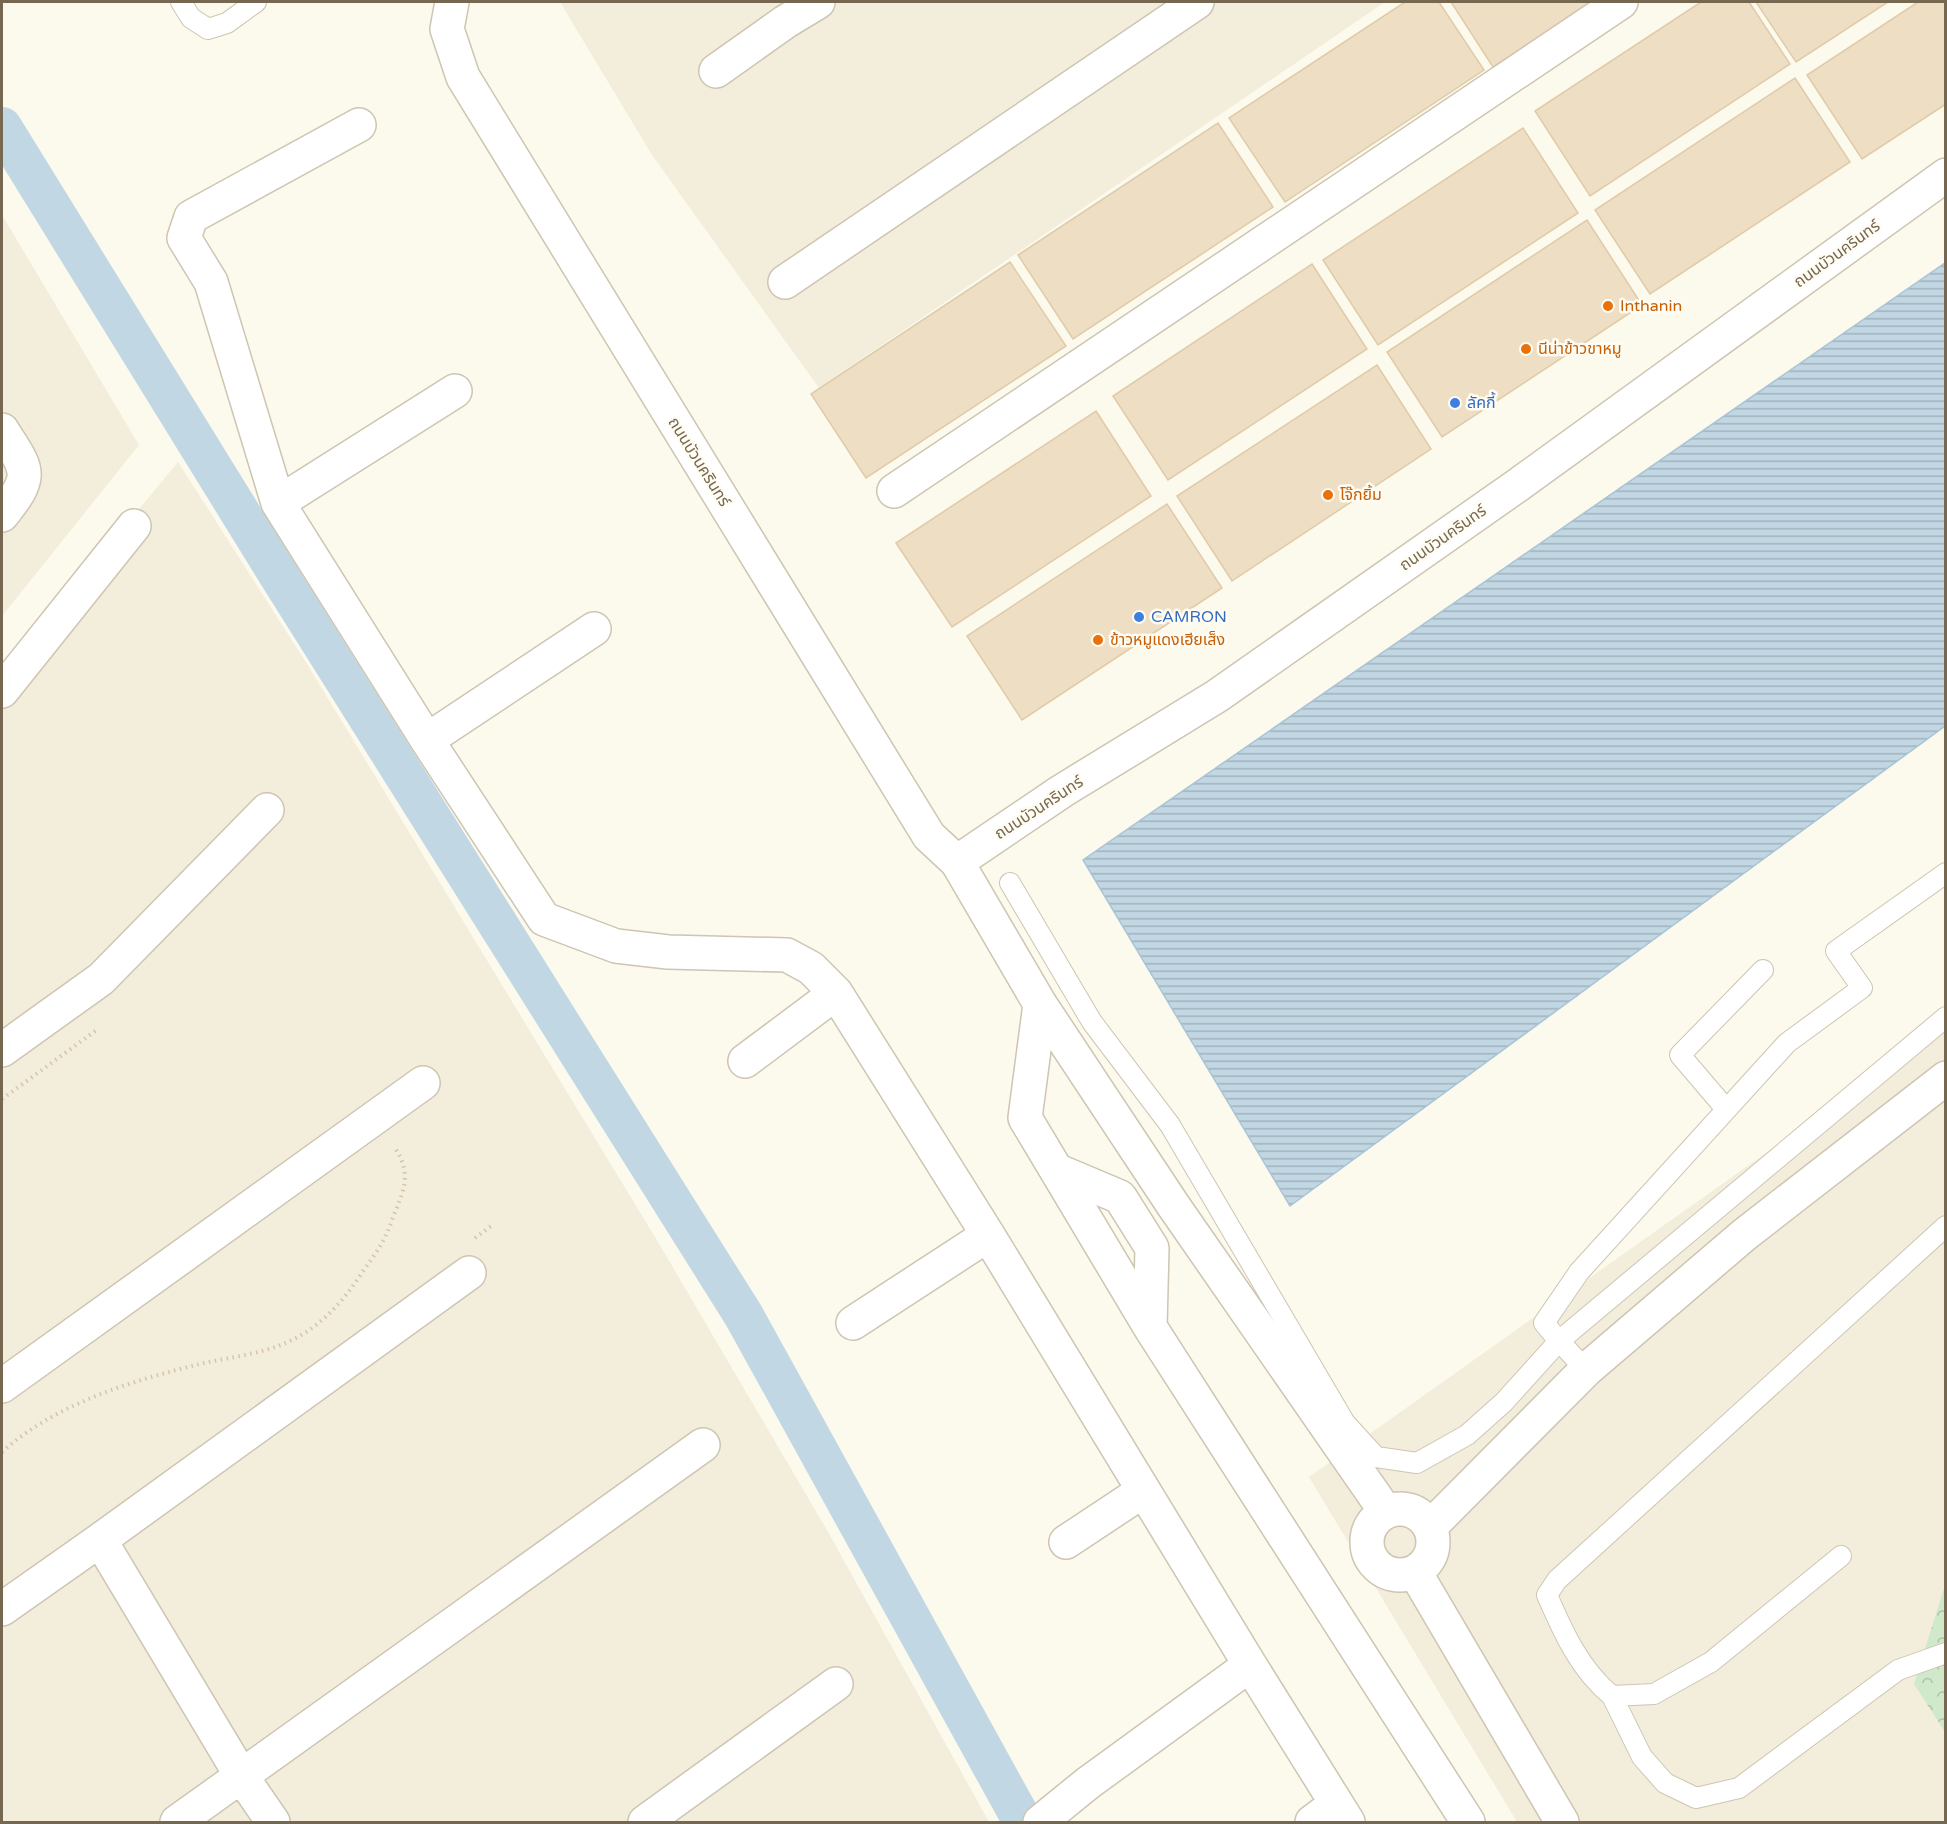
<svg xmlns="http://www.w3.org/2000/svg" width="1947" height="1824" font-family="'Varela Round','Noto Sans Thai',sans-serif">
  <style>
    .residential { fill: #f3eddb }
    .park { fill: url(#park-crowns) }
    .water { fill: url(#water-rules); stroke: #a9c4d6; stroke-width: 1.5 }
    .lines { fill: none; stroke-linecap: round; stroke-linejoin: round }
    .canal { stroke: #c2d7e4; stroke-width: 40 }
    .building { fill: #eddec4; stroke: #e0cba8; stroke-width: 1.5 }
    .service-casing { stroke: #cec5b2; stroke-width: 22 }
    .minor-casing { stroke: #cec5b2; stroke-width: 36 }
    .tertiary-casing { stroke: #cec5b2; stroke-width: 36 }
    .path { stroke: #d5c4a9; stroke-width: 4; stroke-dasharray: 1.5 4.5; stroke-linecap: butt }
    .service { stroke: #fff; stroke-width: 20 }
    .minor { stroke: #fff; stroke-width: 33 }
    .tertiary { stroke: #fff; stroke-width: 33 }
    .food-dot { fill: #e8710a; stroke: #fefcf3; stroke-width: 2 }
    .shop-dot { fill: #3f7fe0; stroke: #fefcf3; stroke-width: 2 }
    .labels { text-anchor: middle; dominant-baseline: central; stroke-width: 5; stroke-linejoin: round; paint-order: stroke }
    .street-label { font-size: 16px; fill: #766750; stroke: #fefcf3 }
    .food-label { font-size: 16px; fill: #c56008; stroke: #fefcf3; text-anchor: start }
    .shop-label { font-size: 16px; fill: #366cbe; stroke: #fefcf3; text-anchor: start }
  </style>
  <defs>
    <pattern id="park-crowns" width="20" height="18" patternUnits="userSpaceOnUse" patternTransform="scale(1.5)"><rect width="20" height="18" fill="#d0e9cb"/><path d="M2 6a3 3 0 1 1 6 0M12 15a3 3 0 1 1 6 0" fill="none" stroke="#adc1a7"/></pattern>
    <pattern id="water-rules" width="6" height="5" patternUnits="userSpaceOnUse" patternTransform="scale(1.5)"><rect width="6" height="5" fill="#c2d7e4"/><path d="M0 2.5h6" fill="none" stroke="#a2b2bb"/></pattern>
  </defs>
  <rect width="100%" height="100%" fill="#fcf9ed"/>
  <path class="residential" d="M560,2H1385L819,388L652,155Z
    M2,215L139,445L2,616Z
    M178,462L307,664L658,1242L828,1532L989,1822H2V675Z
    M1945,1026V1822H1517L1309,1477Z"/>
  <path class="park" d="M1945,1585V1732L1914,1684Z"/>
  <path class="water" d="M1945,263V726L1290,1206L1083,860Z"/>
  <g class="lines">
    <path class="canal" d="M2,127L278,574L744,1316L1023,1822"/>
  </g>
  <path class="building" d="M1405,2H1439L1484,70L1285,202L1229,118Z
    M1451,2H1592L1493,67Z
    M1701,2H1749L1790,64L1590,196L1535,111Z
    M1756,2H1888L1796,62Z
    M1918,2H1946V104L1862,159L1807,75Z
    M1795,78L1850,162L1650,294L1595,210Z
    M1218,123L1273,207L1073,339L1018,255Z
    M1523,128L1578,213L1378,345L1323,260Z
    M1587,220L1642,305L1442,437L1387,352Z
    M1010,262L1066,346L866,478L811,394Z
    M1312,264L1367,349L1168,480L1113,396Z
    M1377,365L1431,449L1232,581L1177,496Z
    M1096,411L1151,496L952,627L896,543Z
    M1167,504L1222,588L1022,720L967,636Z"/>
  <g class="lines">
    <defs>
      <path id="service" d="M181,2L191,18L208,29L227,23L256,2
        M1010,883L1092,1022L1170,1125L1345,1423L1376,1457L1417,1463L1467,1435L1504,1402L1559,1341L1544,1323L1579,1272L1787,1043L1862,988L1836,951L1946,873
        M1726,1109L1680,1055L1763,970
        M1586,1370L1559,1341L1946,1017
        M1841,1556L1711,1662L1654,1694L1612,1696C1580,1670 1563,1632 1547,1595L1557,1580L1946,1226
        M1612,1696L1642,1757L1665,1783L1696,1798L1739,1788L1898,1670L1946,1653"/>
      <path id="minor" d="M716,71L785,22L818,2
        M359,125L191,217L184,238L211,282L278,503L427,740L544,919L616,946L668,952L787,955L811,968L836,993L988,1235L1250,1665L1348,1822
        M785,282L1197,2
        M2,430C28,471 35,474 2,515
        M894,491L1621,2
        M278,503L455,391
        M2,691L134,526
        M427,740L594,629
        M957,862L1040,1004L1173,1205L1386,1512
        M1040,1004L1025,1118L1150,1327L1468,1822
        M2,1050L101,979L267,810
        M745,1061L836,993
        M1056,1170L1120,1197L1152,1248L1150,1327
        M853,1323L988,1235
        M2,1386L423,1083
        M1367 1542a33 33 0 1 1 66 0a33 33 0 1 1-66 0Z
        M1430,1527L1586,1370L1744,1235L1946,1078
        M100,1540L242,1777L273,1822
        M1066,1542L1143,1491
        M1415,1572L1562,1822
        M2,1609L100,1540L469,1273
        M177,1822L703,1445
        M645,1822L836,1684
        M1040,1822L1088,1783L1250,1665
        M1312,1822L1336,1804"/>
      <path id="tertiary" d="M452,2L447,29L463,77L929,836L957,862L1062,791L1217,696L1518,485L1946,175"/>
    </defs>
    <use href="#service" class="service-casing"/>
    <use href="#minor" class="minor-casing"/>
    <use href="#tertiary" class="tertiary-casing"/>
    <path class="path" d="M2,1099L98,1029
      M475,1238L494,1224
      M2,1452C55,1404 131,1381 200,1364C230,1357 264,1354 292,1340C323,1325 345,1299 363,1271C376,1253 385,1241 392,1220C403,1191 413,1176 395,1148"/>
    <use href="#service" class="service"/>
    <use href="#minor" class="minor"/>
    <use href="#tertiary" class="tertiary"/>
  </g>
  <g class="food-dot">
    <circle cx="1608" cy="306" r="6"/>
    <circle cx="1526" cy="349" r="6"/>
    <circle cx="1328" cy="495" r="6"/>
    <circle cx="1098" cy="640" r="6"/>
  </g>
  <g class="shop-dot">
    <circle cx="1455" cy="403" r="6"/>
    <circle cx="1139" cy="617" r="6"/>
  </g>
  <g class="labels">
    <g class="street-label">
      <text transform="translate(1837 254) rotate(-36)">ถนนบัวนครินทร์</text>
      <text transform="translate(699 462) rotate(58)">ถนนบัวนครินทร์</text>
      <text transform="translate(1443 538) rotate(-35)">ถนนบัวนครินทร์</text>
      <text transform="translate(1039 808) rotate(-33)">ถนนบัวนครินทร์</text>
    </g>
    <g class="food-label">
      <text x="1620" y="306">Inthanin</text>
      <text x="1538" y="349">นีน่าข้าวขาหมู</text>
      <text x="1340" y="495">โจ๊กยิ้ม</text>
      <text x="1110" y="640">ข้าวหมูแดงเฮียเส็ง</text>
    </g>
    <g class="shop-label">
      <text x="1467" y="403">ลัคกี้</text>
      <text x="1151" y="617">CAMRON</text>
    </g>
  </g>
  <rect width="1947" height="1824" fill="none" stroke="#766750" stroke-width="6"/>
</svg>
